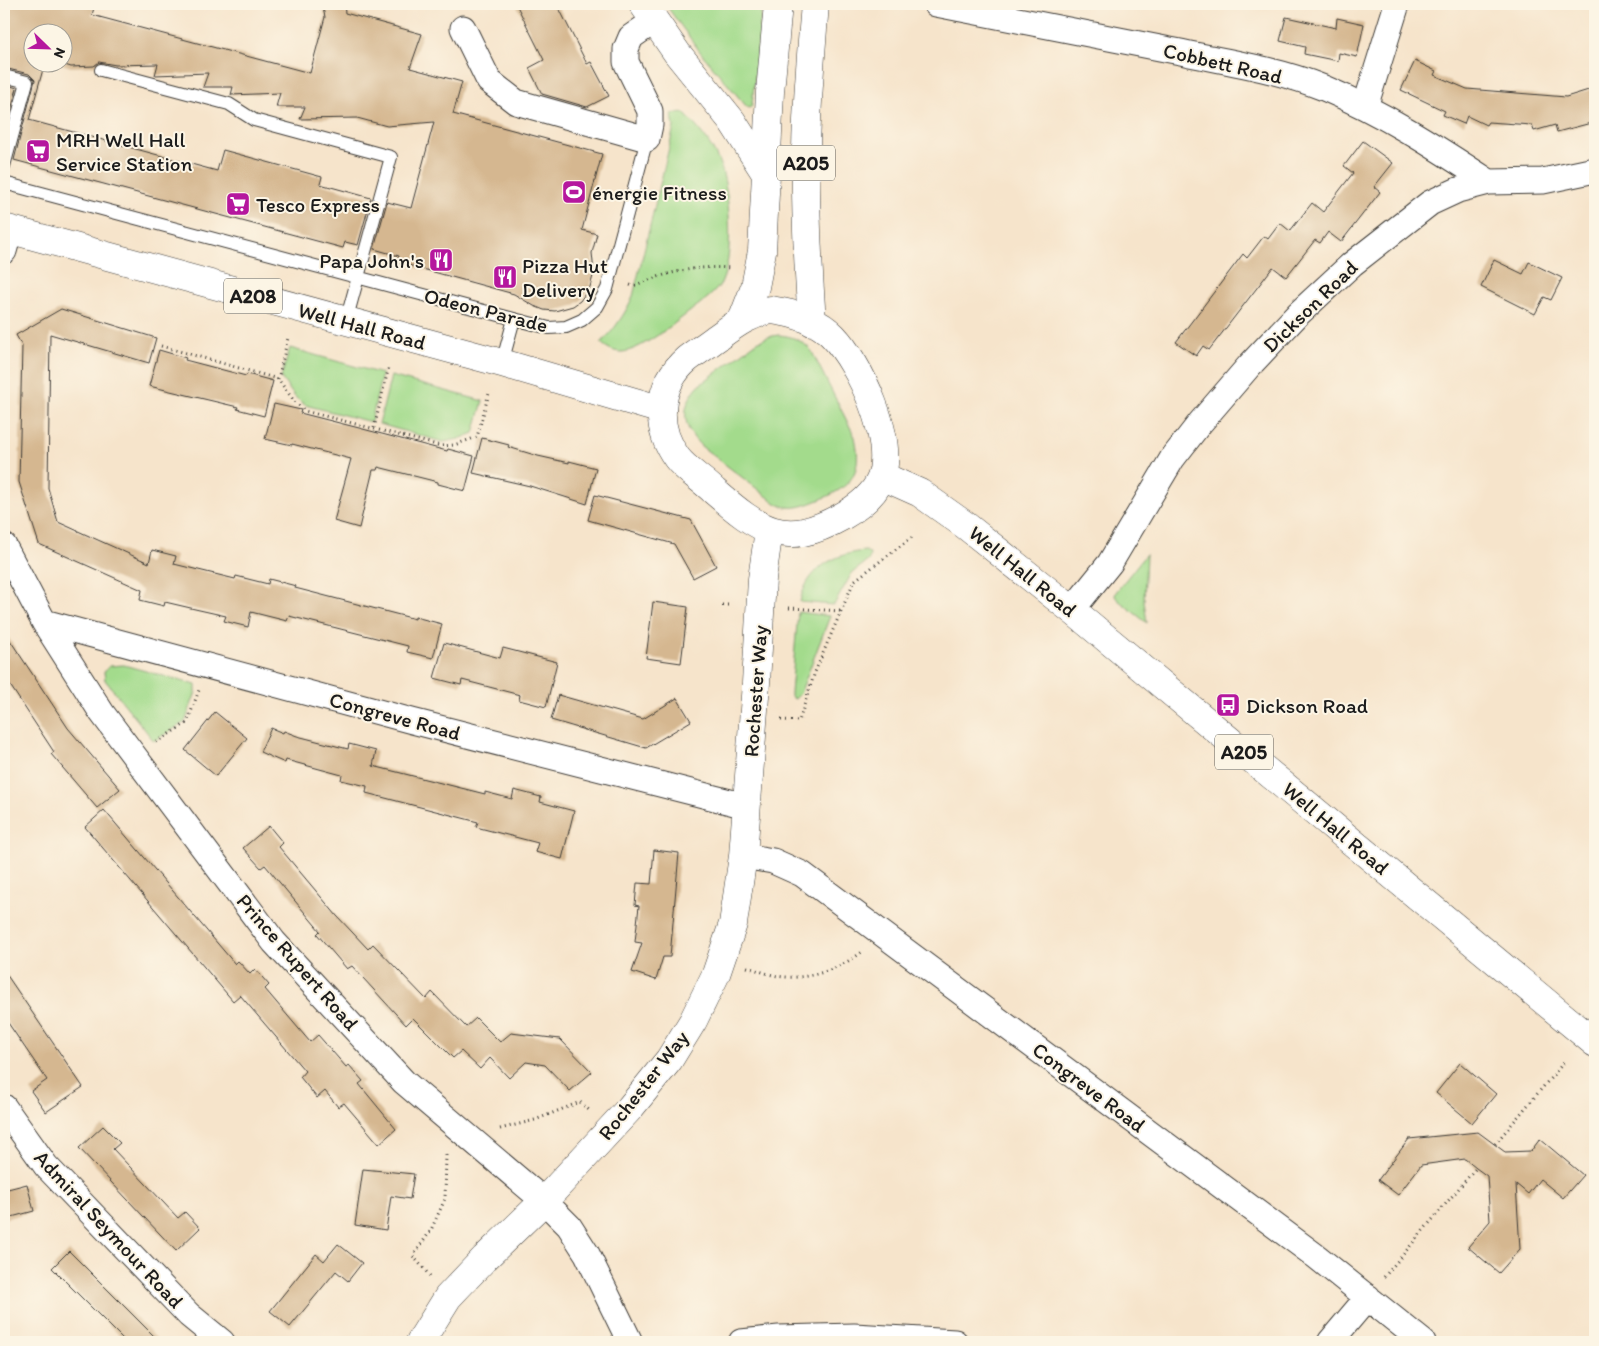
<svg xmlns="http://www.w3.org/2000/svg" width="1599" height="1346" font-family="Itim,sans-serif">
  <style>
    .green { fill: #a3db8c; stroke: #607c54 }
    .building { fill: #d5b790 }
    .lines { fill: none; stroke-linecap: round; stroke-linejoin: round }
    .lane-casing { stroke: #3d3a36; stroke-width: 14 }
    .street-casing { stroke: #3d3a36; stroke-width: 27 }
    .secondary-casing { stroke: #3d3a36; stroke-width: 29 }
    .primary-casing { stroke: #3d3a36; stroke-width: 29 }
    .highway-casing { stroke: #3d3a36; stroke-width: 29 }
    .path { stroke: #3d3a36; stroke-width: 3; stroke-dasharray: 1 4; stroke-linecap: butt }
    .lane { stroke: #fff; stroke-width: 12 }
    .street { stroke: #fff; stroke-width: 25 }
    .secondary { stroke: #fff; stroke-width: 28 }
    .primary { stroke: #fff; stroke-width: 28 }
    .highway { stroke: #fff; stroke-width: 28 }
    .labels { text-anchor: middle; dominant-baseline: central; stroke-width: 4; stroke-linejoin: round; paint-order: stroke }
    .shield { fill: #fcf5e5; stroke: #5f5d58; stroke-width: 1 }
    .shield-label { font-size: 20px; font-weight: bold; fill: #1c1c1c }
    .street-label { font-size: 21px; fill: #1c1c1c; stroke: #fcf5e5 }
    .poi-label { font-size: 21px; fill: #1c1c1c; stroke: #fcf5e5; text-anchor: start }
  </style>
  <rect width="100%" height="100%" fill="#fcf5e5"/>
  <filter id="ink" filterUnits="userSpaceOnUse"><feTurbulence type="fractalNoise" baseFrequency=".02" numOctaves="2"/><feDisplacementMap in="SourceGraphic" scale="10" xChannelSelector="R" yChannelSelector="G"/><feConvolveMatrix kernelMatrix="1 2 1 2 8 2 1 2 1" color-interpolation-filters="sRGB"/></filter>
  <filter id="wash" filterUnits="userSpaceOnUse"><feTurbulence type="fractalNoise" baseFrequency=".0096" numOctaves="4" result="noise"/><feDisplacementMap in="SourceGraphic" scale="20" xChannelSelector="R" yChannelSelector="G"/><feGaussianBlur stdDeviation="1.12" result="paint"/><feColorMatrix in="noise" values="0 0 0 0 0 0 0 0 0 0 0 0 0 0 0 0 0 1.4 0 .05"/><feComposite in="paint" operator="in"/></filter>
  <g filter="url(#wash)">
    <rect width="100%" height="100%" fill="#f6e4cb"/>
    <path class="green" d="M665,4H762L752,106L750,108L747,107L701,53Z
      M683,112C697,127 711,142 719,162C730,187 735,259 721,283C717,290 711,295 705,300C687,313 643,351 622,352C613,352 607,348 601,343C615,329 625,314 633,296L674,127L672,114Z
      M778,335C793,336 801,340 811,350L855,437C863,474 851,487 819,500C804,506 792,511 777,504L701,446C682,427 680,407 698,386L757,342L768,337Z
      M290,348L382,374L371,422L305,405L295,397L281,378Z
      M391,376L483,401L474,433L459,439L443,442L379,424Z
      M866,551L870,554L869,560L852,573L834,605L800,602C806,570 834,553 866,551Z
      M1146,554L1144,601L1147,623L1118,600L1115,596L1116,592Z
      M798,612L830,616L800,694L795,699L791,697V693Z
      M124,665L196,685V692L185,722L154,741L105,680L104,672L109,666Z"/>
    <g id="blocks">
      <path class="building" d="M4,4H95L92,15L310,73L325,17L322,4H344L345,13L422,34L410,68L462,82L453,114L602,154L582,230L597,234L592,253L594,272L590,287L580,301L573,306L555,311L544,310L534,306L514,294L397,262L399,256L374,249L387,202L411,208L434,122L387,126L357,118L300,119L305,107H276L280,93L231,95L233,87H203L208,73L155,75L158,64L116,65L99,62L94,66L71,67L56,62H62V32H32V62H45L29,120L217,171L223,150L322,177L320,184L371,198L358,245L345,242L343,248L14,160L35,80L29,74L4,68Z
        M516,4H557L587,64L591,62L609,96L587,107L542,94L529,68L544,60Z
        M1286,17L1336,28L1337,18L1364,24L1357,57L1339,53L1338,61L1304,54L1305,47L1280,41Z
        M1415,61L1436,71L1434,75L1467,89L1566,97L1595,88V122L1557,132L1555,125L1534,131L1532,125L1488,122L1486,125L1467,116L1464,124L1443,115L1445,111L1401,90Z
        M4,84L17,88L4,136Z
        M1363,141L1393,163L1374,187L1380,192L1341,242L1328,232L1320,243L1315,240L1286,277L1273,267L1209,350L1203,346L1196,356L1176,342L1243,254L1247,258L1264,236L1268,239L1280,223L1290,231L1312,203L1323,212L1353,173L1344,166Z
        M1494,260L1523,274L1529,262L1562,278L1551,300L1544,297L1535,314L1481,287Z
        M61,309L156,338L149,363L50,334L48,488L58,522L149,563L152,550L176,556L174,564L235,579L236,576L268,584L269,579L296,586L295,588L415,619V617L442,624L433,658L407,652L408,646L289,616L287,621L251,612L248,627L224,621L226,616L195,609L165,602L164,606L140,600L142,590L39,544L19,482L22,346L16,335Z
        M159,350L186,358L185,360L246,376L247,374L273,381L264,416L237,409L238,407L149,386Z
        M274,404L301,410L300,413L359,428L447,451L448,449L474,456L465,491L438,484V482L378,467L377,470H373L359,528L334,521L351,459L292,444V445L265,439Z
        M482,438L509,445L508,447L538,456L569,463V461L596,468L587,504L530,486L473,473Z
        M595,495L691,520L716,566L693,578L674,544L588,520Z
        M653,602L688,607L681,663L646,658Z
        M4,631L68,728L120,789L97,808L51,754L54,752L4,676Z
        M444,643L500,658L503,648L557,662L546,707L519,700L520,695L493,688L462,680L461,685L434,678Z
        M558,695L643,719L677,698L691,721L646,748L551,720Z
        M215,712L247,738L216,776L185,750Z
        M271,728L283,733L284,731L297,736L348,749L349,744L376,751L373,766L485,794V792L512,799L514,790L541,797L540,802L574,811L562,859L535,852L538,843L476,827L478,822L366,793L367,786L341,780L342,775L286,760L285,763L271,757L260,752Z
        M104,810L235,964L238,961L250,974L255,969L269,985L265,989L310,1042L318,1035L346,1067L349,1065L363,1081L359,1084L396,1129L379,1144L344,1103L338,1107L325,1091L317,1098L300,1077L305,1071L240,995L233,1001L85,827Z
        M269,826L283,843L279,847L337,916L368,949L373,944L426,999L432,992L466,1027L476,1018L500,1042L511,1033L560,1039L592,1072L570,1091L545,1065L526,1062L509,1078L490,1058L480,1069L461,1051L453,1058L413,1018L406,1025L352,966L347,969L317,934L320,931L265,865L261,868L243,848Z
        M654,850L679,853L670,957H663L656,980L632,972L642,943L635,942L639,906L635,905L637,883L651,884Z
        M4,971L83,1087L46,1112L31,1091L47,1080L4,1017Z
        M1460,1063L1496,1094L1472,1123L1436,1093Z
        M103,1126L120,1143L113,1149L178,1218L185,1212L200,1228L176,1251L79,1148Z
        M1478,1132L1505,1152L1531,1151L1540,1139L1583,1175L1563,1198L1540,1179L1528,1194L1516,1184L1520,1249L1499,1273L1468,1247L1490,1221L1487,1176L1476,1168L1465,1159L1421,1165L1398,1195L1378,1180L1409,1139Z
        M363,1169L414,1174L410,1199L391,1196L386,1230L355,1225Z
        M27,1184L34,1211L4,1219V1190Z
        M338,1244L362,1263L348,1281L336,1271L290,1327L270,1311L316,1254L324,1261Z
        M69,1251L160,1342H126L52,1268Z"/>
    </g>
  </g>
  <g filter="url(#ink)">
    <use href="#blocks" fill-opacity="0" stroke="#3d3a36" stroke-width="1"/>
    <g class="lines">
      <defs>
        <path id="lane" d="M101,70L229,104L254,120L391,157L346,321
          M4,76L27,82L4,166
          M4,183L514,319L549,328L566,327L582,320L597,307L607,289L647,139
          M502,363L514,319"/>
        <path id="street" d="M936,4C1014,19 1092,35 1170,50C1219,60 1278,69 1324,88C1383,113 1436,147 1489,182
          M463,28L489,81L516,102L647,139L650,125V111L626,62V49L631,37L654,21
          M1365,107L1397,4
          M4,251L10,230
          M4,546L44,622L102,713L274,942L404,1082L544,1201L569,1226L587,1254L630,1342
          M1072,610L1110,563L1172,459L1200,423L1249,366L1298,314L1352,264L1430,203L1458,190L1489,182L1543,181L1595,170
          M44,622L412,721L746,806
          M743,856L773,861L802,874L1317,1257L1423,1342
          M4,1107L46,1166L189,1315L222,1342
          M741,1342L779,1338L854,1336L955,1342
          M1330,1342L1368,1297"/>
        <path id="secondary" d="M766,174L770,92L778,4
          M420,1342L448,1297L485,1258L544,1201L630,1108L669,1060L693,1021L716,974L733,924L743,856L756,683L762,579L769,530"/>
        <path id="primary" d="M4,228L502,363L662,410"/>
        <path id="highway" d="M643,4L677,53L732,121L766,174L762,251L755,287L743,318
          M771,310C793,313 817,319 833,336C860,364 895,439 881,478C874,496 857,508 841,517C784,549 759,530 714,491C703,480 686,470 677,458C654,427 657,385 687,359C696,352 706,346 715,339C735,325 746,315 771,310Z
          M812,322C808,265 805,207 806,149C807,101 811,52 815,4
          M882,476L920,493L965,525L1072,610L1595,1043"/>
      </defs>
      <use href="#lane" class="lane-casing"/>
      <use href="#street" class="street-casing"/>
      <use href="#secondary" class="secondary-casing"/>
      <use href="#primary" class="primary-casing"/>
      <use href="#highway" class="highway-casing"/>
      <path class="path" d="M630,285L633,286C665,273 696,265 730,268
        M161,346L278,379L294,401L305,411L441,446L454,445L477,437L489,393
        M278,379L288,338
        M374,428L389,366
        M722,605H728
        M789,608L841,611
        M781,720L799,721L815,672L854,581L915,535
        M156,742L187,723L199,690
        M747,967C760,971 772,976 785,977C812,979 841,968 862,952
        M500,1129L535,1120L580,1102L590,1111
        M1495,1144L1565,1061
        M430,1276L413,1256L431,1230L445,1199L446,1153
        M1384,1277L1476,1168"/>
      <use href="#lane" class="lane"/>
      <use href="#street" class="street"/>
      <use href="#secondary" class="secondary"/>
      <use href="#primary" class="primary"/>
      <use href="#highway" class="highway"/>
    </g>
  </g>
  <defs>
    <symbol id="supermarket-square" viewBox="-11 -11 22 22"><rect x="-9" y="-9" width="18" height="18" rx="4" fill="#b5179e" stroke="#fcf5e5"/><path d="M-6-5.5h2.5l.6 2H6L4.5 2H-2.5L-4.4-4H-6ZM-1.5 3.2a1.3 1.3 0 1 0 .1 0ZM3 3.2a1.3 1.3 0 1 0 .1 0Z" fill="#fff"/></symbol>
    <symbol id="stadium-square" viewBox="-11 -11 22 22"><rect x="-9" y="-9" width="18" height="18" rx="4" fill="#b5179e" stroke="#fcf5e5"/><path d="M0-5a6.5 5 0 1 0 0 10a6.5 5 0 1 0 0-10ZM-3.5-1.8h7v3.6h-7Z" fill="#fff"/></symbol>
    <symbol id="restaurant-square" viewBox="-11 -11 22 22"><rect x="-9" y="-9" width="18" height="18" rx="4" fill="#b5179e" stroke="#fcf5e5"/><path d="M-5-6h1v4h1v-4h1v4h1v-4h1v5L-1.5 .5V6h-2V.5L-5-1ZM5-6V6H3V1.5H1.5Q1.5-4 5-6Z" fill="#fff"/></symbol>
    <symbol id="bus-square" viewBox="-11 -11 22 22"><rect x="-9" y="-9" width="18" height="18" rx="4" fill="#b5179e" stroke="#fcf5e5"/><path d="M-5-6H5V4H4V6H2V4H-2V6H-4V4H-5ZM-3.5-4V0h7V-4ZM-3.5 1.2v1.5H-2V1.2ZM2 1.2v1.5H3.5V1.2Z" fill="#fff"/></symbol>
  </defs>
  <g fill-rule="evenodd">
    <use href="#supermarket-square" x="24" y="137" width="28" height="28"/>
    <use href="#stadium-square" x="560" y="178" width="28" height="28"/>
    <use href="#supermarket-square" x="224" y="190" width="28" height="28"/>
    <use href="#restaurant-square" x="427" y="246" width="28" height="28"/>
    <use href="#restaurant-square" x="491" y="263" width="28" height="28"/>
    <use href="#bus-square" x="1214" y="691" width="28" height="28"/>
  </g>
  <g class="labels">
    <g class="shield">
      <rect x="777" y="145.5" width="58" height="35" rx="4"/>
      <rect x="224" y="278.5" width="58" height="35" rx="4"/>
      <rect x="1215" y="734.5" width="58" height="35" rx="4"/>
    </g>
    <g class="shield-label">
      <text x="806" y="163">A205</text>
      <text x="253" y="296">A208</text>
      <text x="1244" y="752">A205</text>
    </g>
    <g class="street-label">
      <text transform="translate(1223 63) rotate(13)">Cobbett Road</text>
      <text transform="translate(1310 306) rotate(-44)">Dickson Road</text>
      <text transform="translate(486 310) rotate(14)">Odeon Parade</text>
      <text transform="translate(362 326) rotate(15)">Well Hall Road</text>
      <text transform="translate(1023 571) rotate(39)">Well Hall Road</text>
      <text transform="translate(755 691) rotate(-86)">Rochester Way</text>
      <text transform="translate(395 716) rotate(15)">Congreve Road</text>
      <text transform="translate(1336 828) rotate(40)">Well Hall Road</text>
      <text transform="translate(298 962) rotate(49)">Prince Rupert Road</text>
      <text transform="translate(643 1085) rotate(-52)">Rochester Way</text>
      <text transform="translate(1089 1087) rotate(37)">Congreve Road</text>
      <text transform="translate(109 1229) rotate(47)">Admiral Seymour Road</text>
    </g>
    <g class="poi-label">
      <text x="56" y="139">MRH Well Hall<tspan x="56" dy="24">Service Station</tspan></text>
      <text x="592" y="192">énergie Fitness</text>
      <text x="256" y="204">Tesco Express</text>
      <text x="424" y="260" text-anchor="end">Papa John's</text>
      <text x="522" y="265">Pizza Hut<tspan x="522" dy="24">Delivery</tspan></text>
      <text x="1246" y="705">Dickson Road</text>
    </g>
  </g>
  <rect width="1599" height="1346" fill="none" stroke="#fcf5e5" stroke-width="20"/>
  <g transform="translate(48 48) rotate(113)"><circle r="24" fill="#fcf5e5" stroke="#a29e95"/>
  <path d="M0-4L9 19L0 12L-9 19Z" fill="#b5179e"/>
  <text y="-8" font-size="14" font-weight="bold" text-anchor="middle" fill="#1c1c1c">N</text>
  </g>
</svg>
